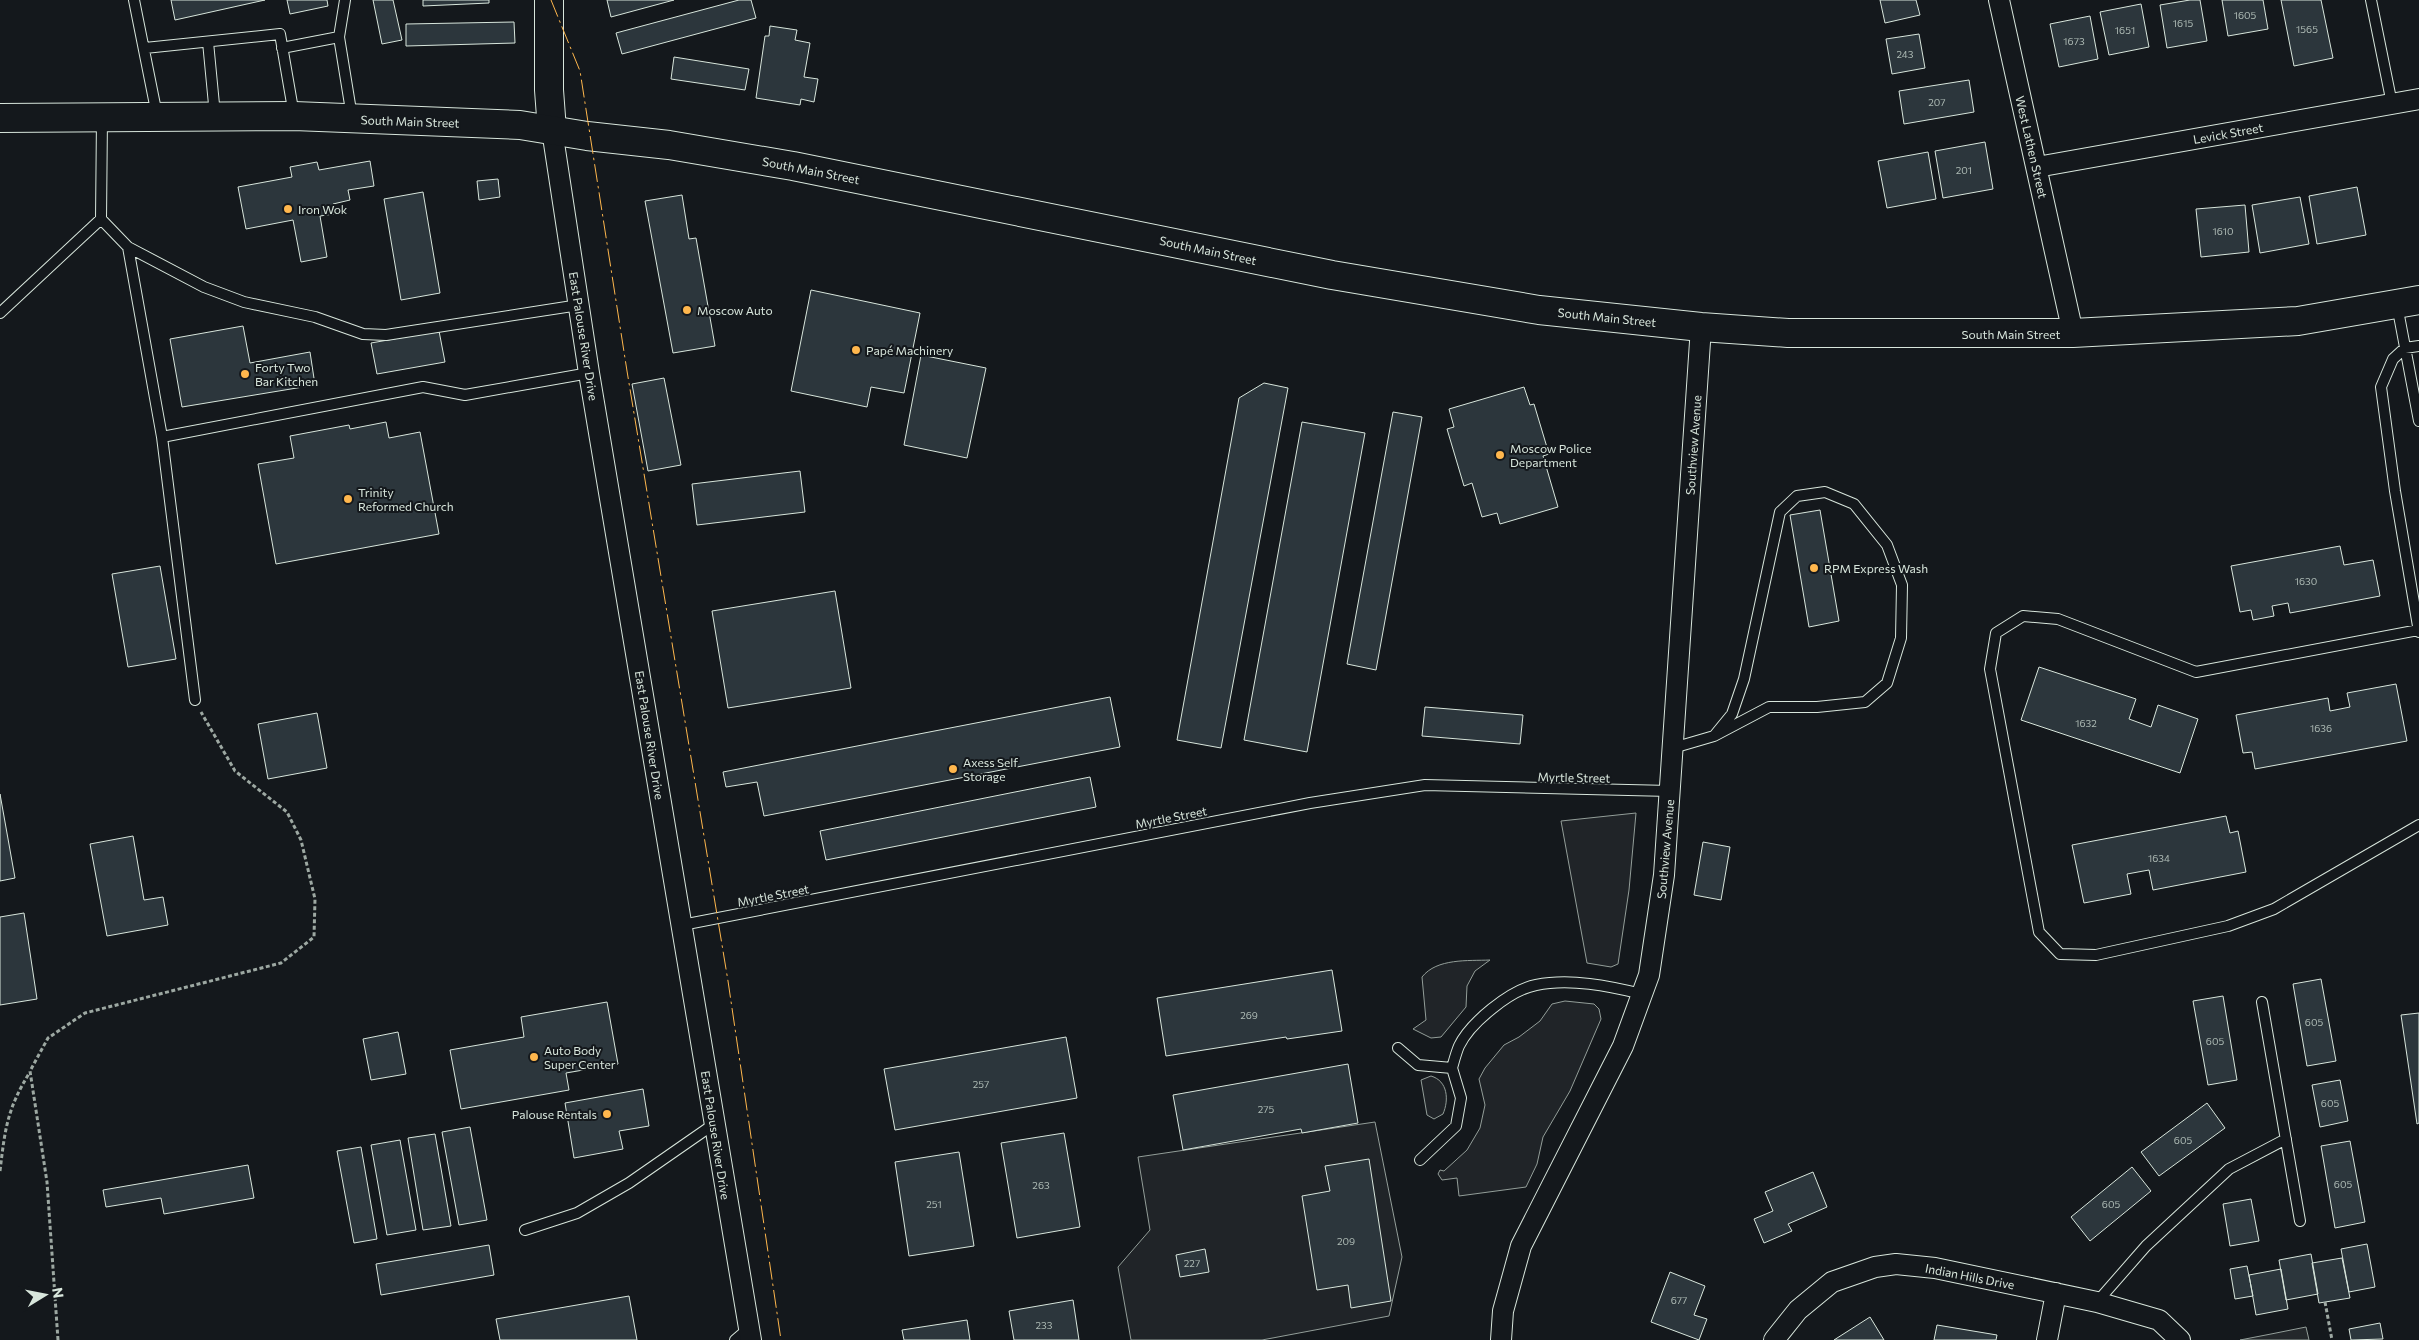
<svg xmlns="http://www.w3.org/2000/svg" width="2419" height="1340" font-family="Commissioner,sans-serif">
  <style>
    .green { fill: #202428; stroke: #939e99 }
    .parking { fill: #24282b; stroke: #939e99 }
    .building { fill: #2c363c; stroke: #d8e6dc }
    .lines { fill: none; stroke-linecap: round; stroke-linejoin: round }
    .lane-casing { stroke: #d8e6dc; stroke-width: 12 }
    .street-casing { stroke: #d8e6dc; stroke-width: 22 }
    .secondary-casing { stroke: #d8e6dc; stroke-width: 30 }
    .highway-casing { stroke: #d8e6dc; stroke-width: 30 }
    .path { stroke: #9da8a2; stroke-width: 3; stroke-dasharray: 4 2.5; stroke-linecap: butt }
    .lane { stroke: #14181c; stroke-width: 10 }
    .street { stroke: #14181c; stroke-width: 20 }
    .secondary { stroke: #14181c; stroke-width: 28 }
    .highway { stroke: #14181c; stroke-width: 28 }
    .power { stroke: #ffb74d; stroke-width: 1; stroke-dasharray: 18 4 2.5 4; stroke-linecap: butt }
    .poi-dot { fill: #ffb74d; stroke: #14181c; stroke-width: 2 }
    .labels { text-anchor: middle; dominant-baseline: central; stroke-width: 4; stroke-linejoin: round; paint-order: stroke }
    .number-label { font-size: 10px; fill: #adbab4 }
    .street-label { font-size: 12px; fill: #d8e6dc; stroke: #14181c }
    .poi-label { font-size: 12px; fill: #d8e6dc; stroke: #14181c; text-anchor: start }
  </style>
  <rect width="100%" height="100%" fill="#14181c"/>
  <path class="green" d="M1636,813L1629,890L1618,964L1611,967L1587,963L1561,821Z
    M1490,960L1475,971L1467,986L1466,1007L1441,1037L1431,1038L1413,1029L1426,1020L1422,977C1437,958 1468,961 1490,960Z
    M1565,1001L1594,1004L1599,1009L1601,1019L1570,1091L1543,1137L1537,1164L1526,1187L1459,1196L1457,1178L1442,1180L1438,1174L1440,1170L1444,1171L1467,1150L1480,1128L1485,1105L1479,1079L1485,1068L1504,1045L1519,1037L1540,1021L1552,1004Z
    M1431,1076C1448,1081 1449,1100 1443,1114L1434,1119L1427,1115L1421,1080Z
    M1375,1122L1402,1257L1389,1316L1262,1340H1131L1118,1267L1150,1230L1138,1157Z"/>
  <path class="parking" d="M2306,1327L2309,1340H2240L2271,1334Z"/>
  <path class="building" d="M171,0H265L175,20Z
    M287,0H327L328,6L290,14Z
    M373,0H393L402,40L382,44Z
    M423,0H489V3L423,6Z
    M607,0H674L611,17Z
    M739,0H751L756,18L622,54L616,33Z
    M1880,0H1916L1920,15L1885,23Z
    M2190,0H2200L2207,41L2167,48L2160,5Z
    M2222,0H2263L2268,29L2228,36Z
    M2281,0H2321L2333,58L2294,66Z
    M2141,4L2149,47L2109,55L2100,12Z
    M2090,16L2098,59L2059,67L2050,24Z
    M514,22L515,43L406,46V24Z
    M770,26L797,30L795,40L810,43L804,77L818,79L814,102L801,99L800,105L756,98L765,36H769Z
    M1919,34L1925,68L1892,74L1886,39Z
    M674,57L749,69L745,90L671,79Z
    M1969,80L1974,112L1904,124L1899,91Z
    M1985,142L1993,189L1943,198L1935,151Z
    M1928,152L1936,199L1887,208L1878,161Z
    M370,161L374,186L348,190L350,200L333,204L334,214L320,216L327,257L301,262L293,220L246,229L238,187L292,177L290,167L317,162L319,170Z
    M498,179L500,197L479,200L477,181Z
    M2357,187L2366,235L2317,244L2309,196Z
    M423,192L440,293L401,300L384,199Z
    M682,195L689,239L696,238L715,346L673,353L645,201Z
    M2300,197L2309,244L2260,253L2252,205Z
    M2245,205L2249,252L2201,257L2196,209Z
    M811,290L920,313L904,393L871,387L867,407L791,391Z
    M243,326L250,363L310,352L315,385L182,407L170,339Z
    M439,331L445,362L377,374L371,343Z
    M921,355L986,368L967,458L904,445Z
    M664,378L681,465L648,471L632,384Z
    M1264,383L1288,388L1221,748L1177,740L1239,398Z
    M1524,387L1530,405L1534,404L1549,454L1543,456L1558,507L1500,524L1497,513L1482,517L1472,483L1464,486L1447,429L1454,427L1449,409Z
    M1393,412L1422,417L1376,670L1347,664Z
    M386,422L389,438L420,432L439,534L276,564L258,464L294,458L290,436L349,425L350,429Z
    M1302,422L1365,433L1307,752L1244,740Z
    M800,471L805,512L697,525L692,484Z
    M1820,510L1839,621L1809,627L1790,515Z
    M2340,546L2344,565L2373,560L2380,596L2290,613L2288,603L2272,606L2274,616L2253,620L2251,610L2240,612L2231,566Z
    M160,566L176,659L128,667L112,574Z
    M835,591L851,688L728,708L712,611Z
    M2039,667L2136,699L2129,719L2151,727L2158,705L2198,719L2180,773L2021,720Z
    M2396,684L2407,741L2255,769L2252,752L2243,753L2236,715L2328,698L2330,711L2350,707L2347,693Z
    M1110,697L1120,747L764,816L757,782L726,787L723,772Z
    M1425,707L1523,715L1520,744L1422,736Z
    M317,713L327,768L268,779L258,724Z
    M1090,777L1096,807L826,860L820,831Z
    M0,794L15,878L0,881Z
    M2226,816L2230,833L2238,831L2246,872L2153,890L2149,870L2127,874L2131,894L2084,903L2072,845Z
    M133,836L144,900L163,897L168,925L107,936L90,844Z
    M1703,842L1730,847L1721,900L1694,895Z
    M24,913L37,999L0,1005V917Z
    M1332,970L1342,1031L1287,1039L1286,1037L1166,1056L1157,998Z
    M2321,979L2336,1061L2307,1066L2293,984Z
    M2223,996L2237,1080L2208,1085L2193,1001Z
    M607,1002L618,1064L566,1073L569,1090L461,1109L450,1050L524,1037L521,1017Z
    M2419,1013V1123L2417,1124L2401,1015Z
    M398,1032L406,1074L371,1080L363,1039Z
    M1066,1037L1077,1098L895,1130L884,1069Z
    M1348,1064L1358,1123L1302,1133L1301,1129L1183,1150L1173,1095Z
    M2340,1080L2348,1121L2320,1127L2312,1085Z
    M643,1089L649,1126L619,1131L623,1149L574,1158L565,1103Z
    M2207,1103L2225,1128L2159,1176L2141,1152Z
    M470,1127L487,1220L459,1225L442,1132Z
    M1064,1133L1080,1227L1017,1238L1001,1143Z
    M435,1134L451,1226L423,1230L408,1138Z
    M400,1140L416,1230L387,1235L371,1145Z
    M2350,1141L2365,1222L2335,1228L2321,1146Z
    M361,1147L377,1239L354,1243L337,1151Z
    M959,1152L974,1246L909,1256L895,1162Z
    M1369,1159L1391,1301L1351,1308L1348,1285L1317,1290L1302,1196L1330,1191L1325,1166Z
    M248,1165L254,1198L164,1214L161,1198L106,1207L103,1190Z
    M2132,1167L2151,1191L2090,1241L2071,1217Z
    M1813,1172L1827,1207L1788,1224L1792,1231L1764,1243L1754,1219L1773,1211L1765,1192Z
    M2251,1199L2259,1241L2230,1246L2223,1204Z
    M2367,1244L2375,1287L2349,1292L2341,1249Z
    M489,1245L494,1275L381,1295L376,1264Z
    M1205,1249L1209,1272L1180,1277L1176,1255Z
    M2311,1254L2318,1294L2286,1300L2279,1260Z
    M2342,1258L2350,1298L2319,1303L2312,1263Z
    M2247,1266L2253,1296L2235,1299L2230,1269Z
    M2281,1269L2288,1309L2256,1315L2249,1275Z
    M1670,1272L1705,1286L1694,1315L1707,1319L1699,1340L1651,1322Z
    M629,1296L637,1340H500L496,1319Z
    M1073,1300L1079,1340H1014L1009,1311Z
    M1870,1317L1884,1340H1834Z
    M967,1320L970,1340H904L902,1330Z
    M2380,1323L2383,1339L2351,1340L2349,1329Z
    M1937,1325L1997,1335L1996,1340H1934Z"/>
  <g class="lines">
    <defs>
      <path id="lane" d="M134,0L157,115
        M2371,0L2392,104
        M339,37L345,0
        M208,42L215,115
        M145,48L280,34L294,115
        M282,48L339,37L352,117
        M102,117L101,219L128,247L162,437L195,700
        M128,247L204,287L244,302L315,317L363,334L386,335L579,305
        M2397,305L2419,421
        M0,313L101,219
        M2419,346L2405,348L2393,359L2381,387L2395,491L2419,632
        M162,437L423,387L465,395L589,373
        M2419,630L2196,672L2058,619L2023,616L1996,633L1990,669L2039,932L2060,954L2096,955L2228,926L2274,909L2419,825
        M1673,748L1714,736L1769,707H1817L1865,702L1887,683L1901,638L1902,585L1887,545L1854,504L1825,492L1797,496L1780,512L1744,679L1732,714L1714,736
        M682,925L1310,803L1425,785L1670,791
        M2262,1002L2300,1221
        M1398,1048L1418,1065L1452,1068C1454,1061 1456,1053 1459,1046C1470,1023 1510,990 1536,985C1570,978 1609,986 1642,994
        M1420,1160L1456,1126L1461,1098L1452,1068
        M525,1230L577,1213L629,1183L714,1124
        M2097,1302L2146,1246L2229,1169L2286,1139
        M735,1340L749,1328"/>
      <path id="street" d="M1999,0L2073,333
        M552,130L589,373L751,1340
        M2037,167L2419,99
        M1501,1340L1503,1311L1521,1246L1623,1046L1649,975L1664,875L1701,327
        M1774,1340L1798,1310L1832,1282L1875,1267L1896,1264L1935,1268L2097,1302L2159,1320L2180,1340
        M2047,1340L2056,1293"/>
      <path id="secondary" d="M549,0V90L552,130"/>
      <path id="highway" d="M0,118L294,116L520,125L587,136L669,145L793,166L1332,275L1539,310L1701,327L1788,333H2073L2298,321L2419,300"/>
    </defs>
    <use href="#lane" class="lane-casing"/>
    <use href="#street" class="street-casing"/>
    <use href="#secondary" class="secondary-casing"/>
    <use href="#highway" class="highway-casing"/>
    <path class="path" d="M0,1171C5,1129 7,1109 30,1072
      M2325,1302L2332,1340
      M58,1340L47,1182L30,1071L48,1038L85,1013L281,963L314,937L315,899L301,840L287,812L235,771L201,712"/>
    <use href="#lane" class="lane"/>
    <use href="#street" class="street"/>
    <use href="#secondary" class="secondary"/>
    <use href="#highway" class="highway"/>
    <path class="power" d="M551,0L580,71L627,371L728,981L781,1340"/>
  </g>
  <g class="poi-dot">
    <circle cx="288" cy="209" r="5"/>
    <circle cx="687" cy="310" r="5"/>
    <circle cx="856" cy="350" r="5"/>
    <circle cx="245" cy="374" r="5"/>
    <circle cx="1500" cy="455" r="5"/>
    <circle cx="348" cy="499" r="5"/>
    <circle cx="1814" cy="568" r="5"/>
    <circle cx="953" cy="769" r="5"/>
    <circle cx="534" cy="1057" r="5"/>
    <circle cx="607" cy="1114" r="5"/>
  </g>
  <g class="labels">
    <g class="number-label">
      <text x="2245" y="15">1605</text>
      <text x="2183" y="23">1615</text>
      <text x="2307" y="29">1565</text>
      <text x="2125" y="30">1651</text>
      <text x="2074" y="41">1673</text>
      <text x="1905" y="54">243</text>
      <text x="1937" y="102">207</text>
      <text x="1964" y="170">201</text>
      <text x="2223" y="231">1610</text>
      <text x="2306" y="581">1630</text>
      <text x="2086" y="723">1632</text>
      <text x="2321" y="728">1636</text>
      <text x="2159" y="858">1634</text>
      <text x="1249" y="1015">269</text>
      <text x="2314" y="1022">605</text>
      <text x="2215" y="1041">605</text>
      <text x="981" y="1084">257</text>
      <text x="2330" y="1103">605</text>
      <text x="1266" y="1109">275</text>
      <text x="2183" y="1140">605</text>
      <text x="2343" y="1184">605</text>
      <text x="1041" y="1185">263</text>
      <text x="934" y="1204">251</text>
      <text x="2111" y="1204">605</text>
      <text x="1346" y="1241">209</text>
      <text x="1192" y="1263">227</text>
      <text x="1679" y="1300">677</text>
      <text x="1044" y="1325">233</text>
    </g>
    <g class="street-label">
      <text transform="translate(410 121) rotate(2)">South Main Street</text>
      <text transform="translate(2228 133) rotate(-10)">Levick Street</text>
      <text transform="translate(2032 147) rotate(77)">West Lathen Street</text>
      <text transform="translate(811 170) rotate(11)">South Main Street</text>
      <text transform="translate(1208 250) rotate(12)">South Main Street</text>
      <text transform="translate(1607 317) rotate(6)">South Main Street</text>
      <text x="2011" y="334">South Main Street</text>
      <text transform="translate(584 336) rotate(81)">East Palouse River Drive</text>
      <text transform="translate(1693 445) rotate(-86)">Southview Avenue</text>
      <text transform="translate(650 735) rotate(81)">East Palouse River Drive</text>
      <text transform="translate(1574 777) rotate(1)">Myrtle Street</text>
      <text transform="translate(1171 817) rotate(-11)">Myrtle Street</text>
      <text transform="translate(1665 849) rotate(-85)">Southview Avenue</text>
      <text transform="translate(773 895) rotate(-11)">Myrtle Street</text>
      <text transform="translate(716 1135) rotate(81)">East Palouse River Drive</text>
      <text transform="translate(1970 1276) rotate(11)">Indian Hills Drive</text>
    </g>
    <g class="poi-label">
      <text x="298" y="209">Iron Wok</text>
      <text x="697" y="310">Moscow Auto</text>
      <text x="866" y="350">Papé Machinery</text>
      <text x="255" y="367">Forty Two<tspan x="255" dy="14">Bar Kitchen</tspan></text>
      <text x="1510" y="448">Moscow Police<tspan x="1510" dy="14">Department</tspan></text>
      <text x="358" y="492">Trinity<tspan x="358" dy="14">Reformed Church</tspan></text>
      <text x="1824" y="568">RPM Express Wash</text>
      <text x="963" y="762">Axess Self<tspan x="963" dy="14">Storage</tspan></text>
      <text x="544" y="1050">Auto Body<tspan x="544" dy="14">Super Center</tspan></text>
      <text x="597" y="1114" text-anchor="end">Palouse Rentals</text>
    </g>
  </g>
  <g transform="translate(45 1295) rotate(80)" stroke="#14181c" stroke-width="4" paint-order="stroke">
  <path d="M0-4L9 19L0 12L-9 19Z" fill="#d8e6dc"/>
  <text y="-8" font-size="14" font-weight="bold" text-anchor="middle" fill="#d8e6dc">N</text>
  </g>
</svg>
